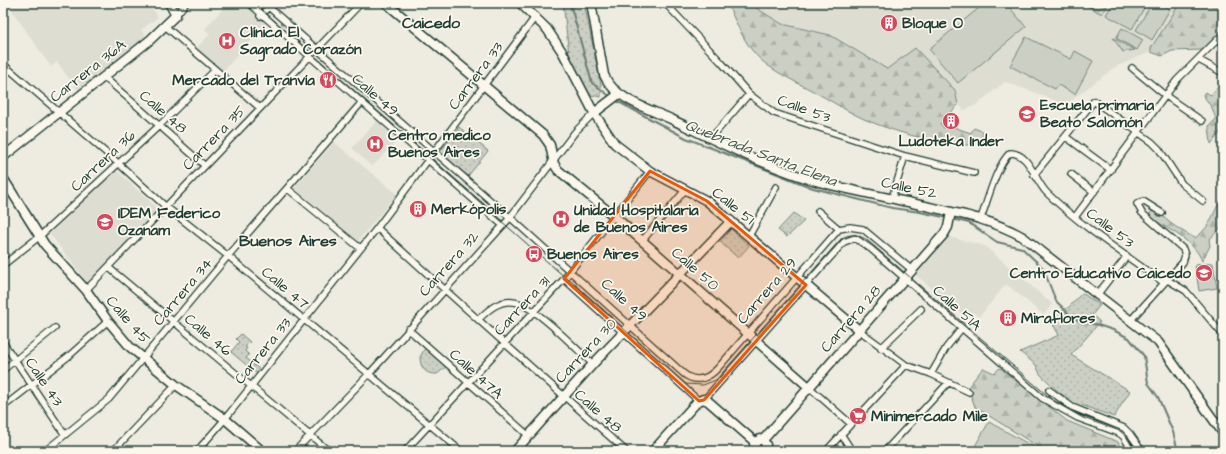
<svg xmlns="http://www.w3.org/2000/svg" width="1226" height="454" font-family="'Architects Daughter',sans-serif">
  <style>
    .built { fill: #ddddd2 }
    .grass { fill: url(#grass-dots); stroke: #75867c }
    .forest { fill: url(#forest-firs); stroke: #75867c }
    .pitch { fill: #cbcfc4; stroke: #75867c }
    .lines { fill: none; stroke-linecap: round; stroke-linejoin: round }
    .stream { stroke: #6c7d74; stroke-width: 2 }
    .street-casing { stroke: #1f3d34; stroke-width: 8 }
    .secondary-casing { stroke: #1f3d34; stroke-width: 11 }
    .street { stroke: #fbf7ec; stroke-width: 5.5 }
    .secondary { stroke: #fbf7ec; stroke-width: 8 }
    .tram { stroke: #1f3d34; stroke-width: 1 }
    .marked { fill: #e8590c; fill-opacity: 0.2; stroke: #e8590c; stroke-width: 3; stroke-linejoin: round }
    .labels { text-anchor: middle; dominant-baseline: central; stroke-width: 3.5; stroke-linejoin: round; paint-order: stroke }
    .poi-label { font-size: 15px; font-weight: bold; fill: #1f3d34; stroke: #fbf7ec; text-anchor: start }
    .street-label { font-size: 15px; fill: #1f3d34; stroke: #fbf7ec }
    .neighbourhood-label { font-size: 16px; font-weight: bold; fill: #1f3d34; stroke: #fbf7ec }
    .water-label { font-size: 16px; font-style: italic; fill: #455d54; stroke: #fbf7ec }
  </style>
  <defs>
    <pattern id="grass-dots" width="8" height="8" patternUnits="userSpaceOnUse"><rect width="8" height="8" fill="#cbcfc4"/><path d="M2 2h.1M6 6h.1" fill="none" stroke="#aeb3a9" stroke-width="1.8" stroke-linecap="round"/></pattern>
    <pattern id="forest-firs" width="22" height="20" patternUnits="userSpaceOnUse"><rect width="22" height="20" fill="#cbcfc4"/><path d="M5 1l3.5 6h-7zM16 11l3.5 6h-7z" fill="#aeb3a9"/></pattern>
  </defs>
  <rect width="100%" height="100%" fill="#eeece1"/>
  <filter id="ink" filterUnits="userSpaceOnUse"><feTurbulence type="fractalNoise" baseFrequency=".025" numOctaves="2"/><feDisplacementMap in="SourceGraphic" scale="8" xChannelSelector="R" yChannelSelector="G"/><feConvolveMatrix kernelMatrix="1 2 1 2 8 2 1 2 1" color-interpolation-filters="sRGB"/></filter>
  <g filter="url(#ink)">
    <path class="built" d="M7,3H149L158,17L141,30L148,38L80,93L57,62L51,67Z
      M228,3H245L267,23L222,72L196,49L210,34L205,29Z
      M748,3H1184L1157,49L1115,67L1065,105L1042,95L1005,82L976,105L964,110L958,104L955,90L887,69L830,35L782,24Z
      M377,121L398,140L372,167L352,148Z
      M334,142L397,194L357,242L294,188Z
      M115,169L159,210L88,284L50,234Z
      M949,237L985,246L1052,304L1044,315L1006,284L979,317L973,312L968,319L916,275Z"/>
    <path class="grass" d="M563,3H584L601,85V97L587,94L569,54Z
      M1087,3C1093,9 1100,9 1108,5L1102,14L1089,7Z
      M1113,38L1135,50L1123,52Z
      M459,127L488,151L468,176L439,153Z
      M794,213L804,221L787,237L778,230Z
      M731,229L749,246L738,258L720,242Z
      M1082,293L1100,305L1092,315L1100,322L1071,355L1130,391L1114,417L1076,403L1060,393L1040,374L1036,365L1020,352L1059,335L1050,319L1069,307Z
      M241,334L250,342L245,347L247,348L245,351L249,355L246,358L260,370L257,374L231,352L239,342L236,339Z
      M425,348L446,367L437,374C426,375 420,368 420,357Z"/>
    <path class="forest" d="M727,3H748L782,24L830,35L887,69L915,48L955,90L958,105L940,124L944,128L947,125L971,133L974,128L984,132C982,136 980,143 975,144C952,150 886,129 864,119C846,111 830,100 813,91C796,82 776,73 761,60C745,46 736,22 727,3Z
      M1169,3H1223V32L1202,50L1172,51L1162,56L1151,52V48L1177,8Z
      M1223,81V129L1211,144L1209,126L1216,119L1212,108L1203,95L1205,92L1211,95Z
      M1223,197V225L1209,240L1210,246L1202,261C1195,241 1167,229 1150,217V213L1152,211L1160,212C1164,221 1185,233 1195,238C1213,225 1211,214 1223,197Z
      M983,368L994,373L1000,368L1067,421L1118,442L1122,451H1045L975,407L968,387Z"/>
    <path class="pitch" d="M985,3H1006L1026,27L958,83L929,49Z
      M1113,3H1147L1132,29L1106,15Z
      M1152,3H1159L1170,9L1152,40L1136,30Z
      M1122,28L1143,40L1137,50L1116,38Z
      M1026,37L1071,59L1075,51L1093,61L1075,94L1058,85L1055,89L1010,66Z
      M1213,263L1217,288L1199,291L1195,265Z
      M989,422L1041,451H972Z"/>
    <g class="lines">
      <path class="stream" d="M570,3L592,83L611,97
        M615,100L686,138L813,188L892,208L920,212L948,218
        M952,219L969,223L997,242L1022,248L1043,268L1056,301L1069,314L1082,323L1095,324L1113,330L1129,338L1144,356L1148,383L1158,397L1173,432L1178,451"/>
      <defs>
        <path id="street" d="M249,3L500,223
          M264,3L507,215
          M665,3L721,62L749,94L774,113L905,156L974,173
          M176,15L186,3
          M260,16L272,3
          M165,26L260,108
          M1199,60L1223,73
          M3,64L118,163L165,206L228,256L461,451
          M1132,68L1166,96L1202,121
          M104,77L204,165
          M1066,137L1111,170
          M711,138L749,94
          M1071,174L1094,192
          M1034,175L1094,101L1152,142L1159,149L1182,184L1203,201
          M288,189L360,248
          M892,198L905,156
          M818,211L839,229
          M1075,217L1177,80L1223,34
          M981,218C988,200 996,166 1010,153C1030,153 1034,180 1047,193C1082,227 1124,254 1163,282
          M513,220L684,374C696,383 708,379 718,368L839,229L850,227L863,229L912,270
          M377,228C459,303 542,377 626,451
          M749,236L776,187
          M642,241L686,189
          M3,265L40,236L160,125L215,70
          M108,267L329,451
          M564,279L699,401
          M1166,279L1186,291L1223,335
          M86,290L361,3
          M1097,295L1127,256
          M479,319C488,310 499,300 513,302C533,303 576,349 593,364
          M1130,321L1183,262L1185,255L1183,249L1142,213L1137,204L1143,201L1162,213
          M408,329L529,436
          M860,331L906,365L931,374L969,392
          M3,342L65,435
          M881,348L921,309
          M3,370L55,328
          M931,374L946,348L961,329
          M810,388L851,424
          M1049,390L1072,407L1124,428L1130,434L1142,451
          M704,400L844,242L855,238L871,249L1042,398L1078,418L1119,433L1124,437L1132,451
          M3,407L70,355L108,321
          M841,434L852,451
          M45,451L109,399L228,256L362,102
          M113,451L176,385
          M197,451L225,419L377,228L536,16
          M295,451L370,373L508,220L575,132L594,113
          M405,451L564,279L650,171
          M826,451L906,365
          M885,451L948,383"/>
        <path id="secondary" d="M386,3L543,135L550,145L554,164L558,170L614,216L810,388
          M520,3L547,29L563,53L594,113L615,144L650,171L707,201L860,331
          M591,3L604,75C614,99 649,109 671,119C716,141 771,169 819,182C857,192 896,199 934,208C966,215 995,221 1023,237L1158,342L1223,433
          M594,113L619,94
          M3,157L150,40L176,15L169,3
          M3,178L45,245L86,290L108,321L130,347L176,385L225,419L262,451
          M763,440L944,234L948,227L951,212
          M515,451L593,364L731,221
          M653,451L697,402L703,399L708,401L755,442
          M759,451L755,448L754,444L760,439L764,441L766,445L765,449L761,451"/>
      </defs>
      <use href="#street" class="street-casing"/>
      <use href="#secondary" class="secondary-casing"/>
      <use href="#street" class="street"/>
      <use href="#secondary" class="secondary"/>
      <path class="tram" d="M254,3L686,384L703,385L716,380L841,239C850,232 860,235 868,241L1055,402L1083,418L1120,431L1126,436L1135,451"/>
    </g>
  </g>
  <path class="marked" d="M650,171L707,201L806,285L704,400L699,401L564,279Z"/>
  <defs>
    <symbol id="building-disc" viewBox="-11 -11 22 22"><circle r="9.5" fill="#d1495b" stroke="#fbf7ec"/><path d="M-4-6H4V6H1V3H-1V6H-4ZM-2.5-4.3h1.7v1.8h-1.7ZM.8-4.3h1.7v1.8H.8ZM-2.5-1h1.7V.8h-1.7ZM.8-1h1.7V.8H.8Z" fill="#fff"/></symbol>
    <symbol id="hospital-disc" viewBox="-11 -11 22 22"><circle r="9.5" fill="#d1495b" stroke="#fbf7ec"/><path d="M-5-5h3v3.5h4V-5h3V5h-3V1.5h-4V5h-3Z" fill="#fff"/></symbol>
    <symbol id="restaurant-disc" viewBox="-11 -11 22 22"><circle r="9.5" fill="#d1495b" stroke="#fbf7ec"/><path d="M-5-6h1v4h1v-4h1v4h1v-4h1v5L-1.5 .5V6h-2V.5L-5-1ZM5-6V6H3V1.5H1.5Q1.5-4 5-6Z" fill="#fff"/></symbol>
    <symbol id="school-disc" viewBox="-11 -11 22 22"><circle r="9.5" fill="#d1495b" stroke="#fbf7ec"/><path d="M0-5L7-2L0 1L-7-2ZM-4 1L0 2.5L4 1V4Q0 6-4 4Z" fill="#fff"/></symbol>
    <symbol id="bus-disc" viewBox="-11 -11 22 22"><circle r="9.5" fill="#d1495b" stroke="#fbf7ec"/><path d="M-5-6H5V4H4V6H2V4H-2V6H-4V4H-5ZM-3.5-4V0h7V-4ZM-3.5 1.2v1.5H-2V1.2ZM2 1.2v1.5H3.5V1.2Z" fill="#fff"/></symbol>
    <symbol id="supermarket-disc" viewBox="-11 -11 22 22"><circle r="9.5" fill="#d1495b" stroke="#fbf7ec"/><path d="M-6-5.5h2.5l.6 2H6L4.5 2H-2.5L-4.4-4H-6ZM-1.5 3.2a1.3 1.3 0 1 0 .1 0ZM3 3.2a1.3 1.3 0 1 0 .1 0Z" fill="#fff"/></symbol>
  </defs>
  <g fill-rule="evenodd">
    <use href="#building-disc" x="879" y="13" width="20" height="20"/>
    <use href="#hospital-disc" x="217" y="31" width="20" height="20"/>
    <use href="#restaurant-disc" x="318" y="70" width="20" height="20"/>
    <use href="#school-disc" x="1017" y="104" width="20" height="20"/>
    <use href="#building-disc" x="941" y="111" width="20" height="20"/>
    <use href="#hospital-disc" x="365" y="134" width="20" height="20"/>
    <use href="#building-disc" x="408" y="199" width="20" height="20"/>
    <use href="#hospital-disc" x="551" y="209" width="20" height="20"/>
    <use href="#school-disc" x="95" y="212" width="20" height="20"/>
    <use href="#bus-disc" x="524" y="244" width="20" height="20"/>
    <use href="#school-disc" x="1194" y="263" width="20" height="20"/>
    <use href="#building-disc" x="998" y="308" width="20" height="20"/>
    <use href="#supermarket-disc" x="848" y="406" width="20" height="20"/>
  </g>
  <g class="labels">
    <g class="poi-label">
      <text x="902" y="23">Bloque O</text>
      <text x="240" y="32">Clínica El<tspan x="240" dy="17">Sagrado Corazón</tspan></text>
      <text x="315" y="80" text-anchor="end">Mercado del Tranvía</text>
      <text x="1040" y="105">Escuela primaria<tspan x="1040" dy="17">Beato Salomón</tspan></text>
      <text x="388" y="135">Centro medico<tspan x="388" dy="17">Buenos Aires</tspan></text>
      <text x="951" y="141" text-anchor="middle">Ludoteka Inder</text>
      <text x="431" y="209">Merkópolis</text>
      <text x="574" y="210">Unidad Hospitalaria<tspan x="574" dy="17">de Buenos Aires</tspan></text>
      <text x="118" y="213">IDEM Federico<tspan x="118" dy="17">Ozanam</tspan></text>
      <text x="547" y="254">Buenos Aires</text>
      <text x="1191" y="273" text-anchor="end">Centro Educativo Caicedo</text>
      <text x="1021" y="318">Miraflores</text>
      <text x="871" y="416">Minimercado Mile</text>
    </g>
    <g class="street-label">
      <text transform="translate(88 71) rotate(-38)">Carrera 36A</text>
      <text transform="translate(476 76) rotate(-53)">Carrera 33</text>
      <text transform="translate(375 95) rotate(41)">Calle 49</text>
      <text transform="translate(804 109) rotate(20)">Calle 53</text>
      <text transform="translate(163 112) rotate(41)">Calle 48</text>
      <text transform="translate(214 138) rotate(-46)">Carrera 35</text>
      <text transform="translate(103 161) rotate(-43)">Carrera 36</text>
      <text transform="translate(909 188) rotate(12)">Calle 52</text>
      <text transform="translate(733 206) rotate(39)">Calle 51</text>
      <text transform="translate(1110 228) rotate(37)">Calle 53</text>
      <text transform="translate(449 264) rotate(-48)">Carrera 32</text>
      <text transform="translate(695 269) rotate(41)">Calle 50</text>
      <text transform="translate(285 288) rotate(40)">Calle 47</text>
      <text transform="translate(767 291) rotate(-49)">Carrera 29</text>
      <text transform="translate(183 292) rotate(-50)">Carrera 34</text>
      <text transform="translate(624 300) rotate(42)">Calle 49</text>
      <text transform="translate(522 306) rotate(-47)">Carrera 31</text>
      <text transform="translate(957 308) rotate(42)">Calle 51A</text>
      <text transform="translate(851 319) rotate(-49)">Carrera 28</text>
      <text transform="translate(128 320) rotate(49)">Calle 45</text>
      <text transform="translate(208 335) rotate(40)">Calle 46</text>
      <text transform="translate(263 351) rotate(-51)">Carrera 33</text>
      <text transform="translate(586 351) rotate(-47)">Carrera 30</text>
      <text transform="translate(476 374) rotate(42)">Calle 47A</text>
      <text transform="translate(44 382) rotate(56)">Calle 43</text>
      <text transform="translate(598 411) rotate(41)">Calle 48</text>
    </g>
    <g class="neighbourhood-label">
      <text x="431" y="23">Caicedo</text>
      <text x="288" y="241">Buenos Aires</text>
    </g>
    <g class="water-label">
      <text transform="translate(761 153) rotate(21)">Quebrada Santa Elena</text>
    </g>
  </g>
  <rect width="1226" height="454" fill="none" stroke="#fbf7ec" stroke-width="16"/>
  <rect x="8" y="8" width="1210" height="438" fill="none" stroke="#1f3d34" stroke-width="1.5" filter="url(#ink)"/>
</svg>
